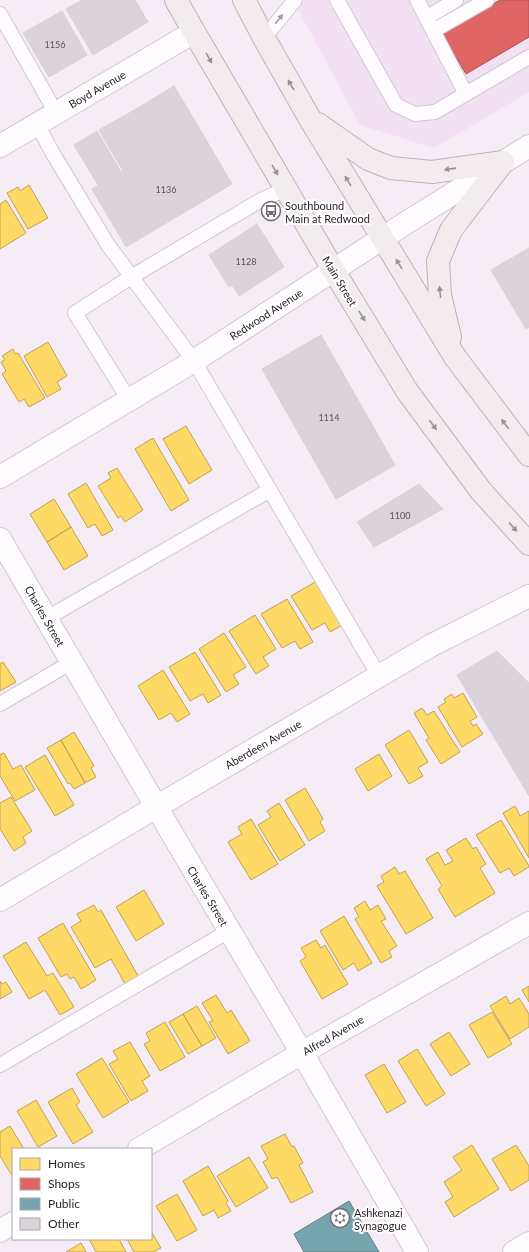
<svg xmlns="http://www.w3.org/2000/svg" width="529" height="1252" font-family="Lato,sans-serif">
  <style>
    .built { fill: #f1e1f3 }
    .homes { fill: #ffd966; stroke: #bfa354 }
    .shops { fill: #e06666; stroke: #aa5254 }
    .public { fill: #76a5af; stroke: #607e87 }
    .building { fill: #dbd3da; stroke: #d9d0d8 }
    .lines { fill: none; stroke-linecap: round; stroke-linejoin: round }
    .service-casing { stroke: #d0c8d0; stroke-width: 16 }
    .minor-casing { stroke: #d0c8d0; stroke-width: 24 }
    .tertiary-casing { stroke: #d0c8d0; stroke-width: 24 }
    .secondary-casing { stroke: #d0c8d0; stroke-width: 24 }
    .primary-casing { stroke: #c0b1b6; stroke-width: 24 }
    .service { stroke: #fefcfe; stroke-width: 14 }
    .minor { stroke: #fefcfe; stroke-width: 22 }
    .tertiary { stroke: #fefcfe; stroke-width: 22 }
    .secondary { stroke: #fefcfe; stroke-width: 22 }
    .primary { stroke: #f3ecee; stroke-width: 22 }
    .oneway { fill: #9f9b9f }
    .oneway2 { fill: #999296 }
    .labels { text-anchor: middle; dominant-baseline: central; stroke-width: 4; stroke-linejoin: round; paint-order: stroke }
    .number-label { font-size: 9px; fill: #5a525a }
    .street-label { font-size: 11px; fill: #2b242b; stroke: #fff }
    .poi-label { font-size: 11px; fill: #2b242b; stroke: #fff; text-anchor: start }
  </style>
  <rect width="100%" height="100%" fill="#f6ecf6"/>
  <path class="built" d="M293,0H529V92L434,148L360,125Z"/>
  <path class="homes" d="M29,185L48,218L28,229L7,193L18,187L20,191Z
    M6,200L26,233L0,249V204Z
    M48,342L67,376L57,382L61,389L47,397L24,356Z
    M13,349L15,354L18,353L45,398L29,407L24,399L19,402L2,374L6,371L1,362L5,360L2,356Z
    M186,426L212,470L189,484L163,439Z
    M153,438L189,500L171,511L135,449Z
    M117,468L143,510L125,522L121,516L118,518L98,486L111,478L108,473Z
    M86,483L113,530L102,536L95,524L88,528L68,494Z
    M54,499L71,527L47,542L30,514Z
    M71,527L88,556L64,570L47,542Z
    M317,581L344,624L330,632L325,623L312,630L291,596Z
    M287,599L313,642L300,649L295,641L282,648L261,614Z
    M255,615L276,649L263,657L269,666L256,674L229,631Z
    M224,633L246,667L233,675L239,684L226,692L199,649Z
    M195,652L221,695L208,703L203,694L190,701L169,667Z
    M3,662L16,682L0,691V664Z
    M163,670L190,714L177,722L171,713L159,720L138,686Z
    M463,693L477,717L470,721L473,726L476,724L483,734L462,747L438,707L446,702L444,699L452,694L454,698Z
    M422,708L427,715L434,711L460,752L441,764L426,740L429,738L414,713Z
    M409,730L428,762L418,768L423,776L409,784L385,745Z
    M74,732L94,766L91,768L96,777L85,783L61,740Z
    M61,740L85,783L74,789L70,783L68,784L47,748Z
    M4,753L13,769L21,765L35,790L15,801L0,776V755Z
    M379,754L392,776L368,791L355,769Z
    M45,755L74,805L55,816L25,767Z
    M305,788L323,819L320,822L325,831L309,841L285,800Z
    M11,797L32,831L23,837L26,843L14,851L0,829V803Z
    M279,803L305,845L280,861L258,825L271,817L267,811Z
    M515,806L520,816L529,811V858L503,813Z
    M251,819L278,864L251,880L228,842L242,834L238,827Z
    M501,820L529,866V867L514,876L509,868L500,873L476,835Z
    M466,838L473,849L476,847L486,864L480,868L495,893L455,917L438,889L442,886L426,859L438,852L445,865L453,861L446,850Z
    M395,867L399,874L405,871L433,918L406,934L377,886L384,882L381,876Z
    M144,890L164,924L136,941L116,907Z
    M365,901L370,910L378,905L386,919L381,921L397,946L389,951L392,957L381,963L355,919L359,917L354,908Z
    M94,905L98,912L101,910L138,976L125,984L111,959L95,968L71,927L81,921L77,914Z
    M344,916L372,963L358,971L354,963L343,970L320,931Z
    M63,923L96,980L81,989L74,977L70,979L67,974L61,977L38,938Z
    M316,940L321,948L325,945L348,984L322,999L300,961L306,957L301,948Z
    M26,942L47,976L53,973L74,1007L60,1015L45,990L29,999L3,956Z
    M0,981L2,984L6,982L12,992L0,999Z
    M529,986V1002L522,990Z
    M216,995L227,1013L231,1010L250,1041L228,1054L209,1022L213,1021L202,1003Z
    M506,996L510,1004L519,998L529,1014V1027L510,1039L490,1006Z
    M197,1006L216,1038L202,1046L183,1014Z
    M492,1012L512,1044L488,1058L469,1025Z
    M183,1014L202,1046L188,1054L169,1022Z
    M165,1022L185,1057L160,1071L144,1044L150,1041L146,1033Z
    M449,1032L470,1064L451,1076L430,1044Z
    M130,1042L150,1076L142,1081L148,1091L131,1101L109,1064L118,1059L113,1051Z
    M417,1049L445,1094L426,1106L398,1061Z
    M102,1058L129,1102L103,1118L76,1074Z
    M384,1064L406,1102L387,1113L365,1075Z
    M72,1088L80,1102L76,1105L93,1132L73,1144L48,1102Z
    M36,1100L57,1136L38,1147L17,1111Z
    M10,1126L24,1149H13V1177L0,1156V1132Z
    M285,1134L292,1147L294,1146L303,1163L299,1165L313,1192L291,1203L277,1177L272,1179L263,1162L268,1159L261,1146Z
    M472,1145L499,1189L454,1217L445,1202L453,1197L444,1182L462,1170L453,1157Z
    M516,1145L529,1166V1180L511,1191L492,1159Z
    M249,1157L268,1188L236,1207L217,1176Z
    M208,1166L228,1201L226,1203L231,1211L218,1218L214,1210L203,1216L183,1181Z
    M177,1194L197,1230L177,1241L156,1206Z
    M151,1231L161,1248L153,1252H134L127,1239H151Z
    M89,1239H119L126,1252H96Z
    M81,1243L86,1252H66Z"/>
  <path class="shops" d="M500,0H529V37L466,74L442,34Z"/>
  <path class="public" d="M349,1201L379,1252H304L294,1234Z"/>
  <path class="building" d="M82,0H135L148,22L93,55L66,9Z
    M62,11L87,55L49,77L23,33Z
    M174,86L198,126L154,152L141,131L149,127L138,108Z
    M138,108L149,127L141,131L154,152L123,171L99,130Z
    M198,126L232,184L126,247L92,189Z
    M97,131L121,172L98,185L74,145Z
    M257,224L284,267L239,296L232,285L229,287L209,255Z
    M529,248V327L526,329L491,270Z
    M321,335L395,465L336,499L262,369Z
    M419,484L443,509L374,547L357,522Z
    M497,651L529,683V796L457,675Z"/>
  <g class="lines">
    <defs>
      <path id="service" d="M337,0L396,105L415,114L435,112L529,57
        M417,0L466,94
        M0,14L56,113
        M426,18L456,0
        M433,31L487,0
        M264,38L295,0
        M37,124L52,152L108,245L194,361L379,676
        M129,400L75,313L131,277L261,200L286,189
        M47,618L270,490
        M0,704L72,662
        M0,1065L229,931"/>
      <path id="minor" d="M0,146L194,32
        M0,539L174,837L302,1053L417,1252
        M0,900L156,807L432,645L529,596
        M139,1149L302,1053L529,923
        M0,1231L13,1223"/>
      <path id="tertiary" d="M514,1252L529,1243"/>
      <path id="secondary" d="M0,477L194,361L409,221L529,146"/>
      <path id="primary" d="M176,0L194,32L334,271L407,391L481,491L529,544
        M244,0L264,38L310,119L455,357L529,455
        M318,124L368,159L391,168L432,172L503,162
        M450,337L440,295L438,261L451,230L503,162"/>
    </defs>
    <use href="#service" class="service-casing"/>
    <use href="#minor" class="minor-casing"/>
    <use href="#tertiary" class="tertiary-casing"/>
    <use href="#secondary" class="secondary-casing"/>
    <use href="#primary" class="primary-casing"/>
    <use href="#service" class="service"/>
    <use href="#minor" class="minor"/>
    <use href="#tertiary" class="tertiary"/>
    <use href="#secondary" class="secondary"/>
    <use href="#primary" class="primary"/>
  </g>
  <defs><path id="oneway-solid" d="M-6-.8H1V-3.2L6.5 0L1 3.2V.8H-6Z"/></defs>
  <use class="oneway" href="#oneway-solid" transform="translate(279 19) rotate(-51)"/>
  <g class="oneway2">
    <use href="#oneway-solid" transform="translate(209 58) rotate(60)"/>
    <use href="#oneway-solid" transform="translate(291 85) rotate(-120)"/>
    <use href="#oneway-solid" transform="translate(450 169) rotate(172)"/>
    <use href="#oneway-solid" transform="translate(275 170) rotate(60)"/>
    <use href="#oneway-solid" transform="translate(348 181) rotate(-121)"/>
    <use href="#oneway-solid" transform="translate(399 264) rotate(-121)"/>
    <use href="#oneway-solid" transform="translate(440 292) rotate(-97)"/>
    <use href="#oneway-solid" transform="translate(362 316) rotate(59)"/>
    <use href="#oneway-solid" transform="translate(505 424) rotate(-127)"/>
    <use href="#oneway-solid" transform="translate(433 425) rotate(53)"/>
    <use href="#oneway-solid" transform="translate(513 527) rotate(48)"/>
  </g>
  <defs>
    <symbol id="bus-ring" viewBox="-11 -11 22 22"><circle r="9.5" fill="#fff" stroke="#726a72" stroke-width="1.5"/><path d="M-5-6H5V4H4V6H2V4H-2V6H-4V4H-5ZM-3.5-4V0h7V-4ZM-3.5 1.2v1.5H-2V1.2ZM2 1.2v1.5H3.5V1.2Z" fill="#726a72"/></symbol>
    <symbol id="synagogue-ring" viewBox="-11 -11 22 22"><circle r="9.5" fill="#fff" stroke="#726a72" stroke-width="1.5"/><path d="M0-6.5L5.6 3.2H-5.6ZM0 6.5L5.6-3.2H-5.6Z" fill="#726a72"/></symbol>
  </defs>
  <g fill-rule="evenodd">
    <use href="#bus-ring" x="260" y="200" width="22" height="22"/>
    <use href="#synagogue-ring" x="329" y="1207" width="22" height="22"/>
  </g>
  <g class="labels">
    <g class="number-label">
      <text x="55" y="44">1156</text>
      <text x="166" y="189">1136</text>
      <text x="246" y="261">1128</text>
      <text x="329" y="417">1114</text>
      <text x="400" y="515">1100</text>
    </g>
    <g class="street-label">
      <text transform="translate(97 89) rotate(-30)">Boyd Avenue</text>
      <text transform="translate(340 281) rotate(59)">Main Street</text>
      <text transform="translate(266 314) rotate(-33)">Redwood Avenue</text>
      <text transform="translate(45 616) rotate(60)">Charles Street</text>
      <text transform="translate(263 744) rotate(-30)">Aberdeen Avenue</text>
      <text transform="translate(208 896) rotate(59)">Charles Street</text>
      <text transform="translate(333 1035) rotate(-30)">Alfred Avenue</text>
    </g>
    <g class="poi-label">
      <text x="285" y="205">Southbound<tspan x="285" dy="13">Main at Redwood</tspan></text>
      <text x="354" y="1212">Ashkenazi<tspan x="354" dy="13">Synagogue</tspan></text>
    </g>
  </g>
  <rect x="12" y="1148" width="140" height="92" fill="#ffffff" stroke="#aaa7aa"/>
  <rect x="20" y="1158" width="20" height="12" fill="#ffd966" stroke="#aaa7aa"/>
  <text x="48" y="1168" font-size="12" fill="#2b242b">Homes</text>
  <rect x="20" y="1178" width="20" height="12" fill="#e06666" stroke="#aaa7aa"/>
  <text x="48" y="1188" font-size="12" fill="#2b242b">Shops</text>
  <rect x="20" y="1198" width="20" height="12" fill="#76a5af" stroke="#aaa7aa"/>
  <text x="48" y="1208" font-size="12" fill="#2b242b">Public</text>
  <rect x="20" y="1218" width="20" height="12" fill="#dbd3da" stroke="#aaa7aa"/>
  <text x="48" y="1228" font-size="12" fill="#2b242b">Other</text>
</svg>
